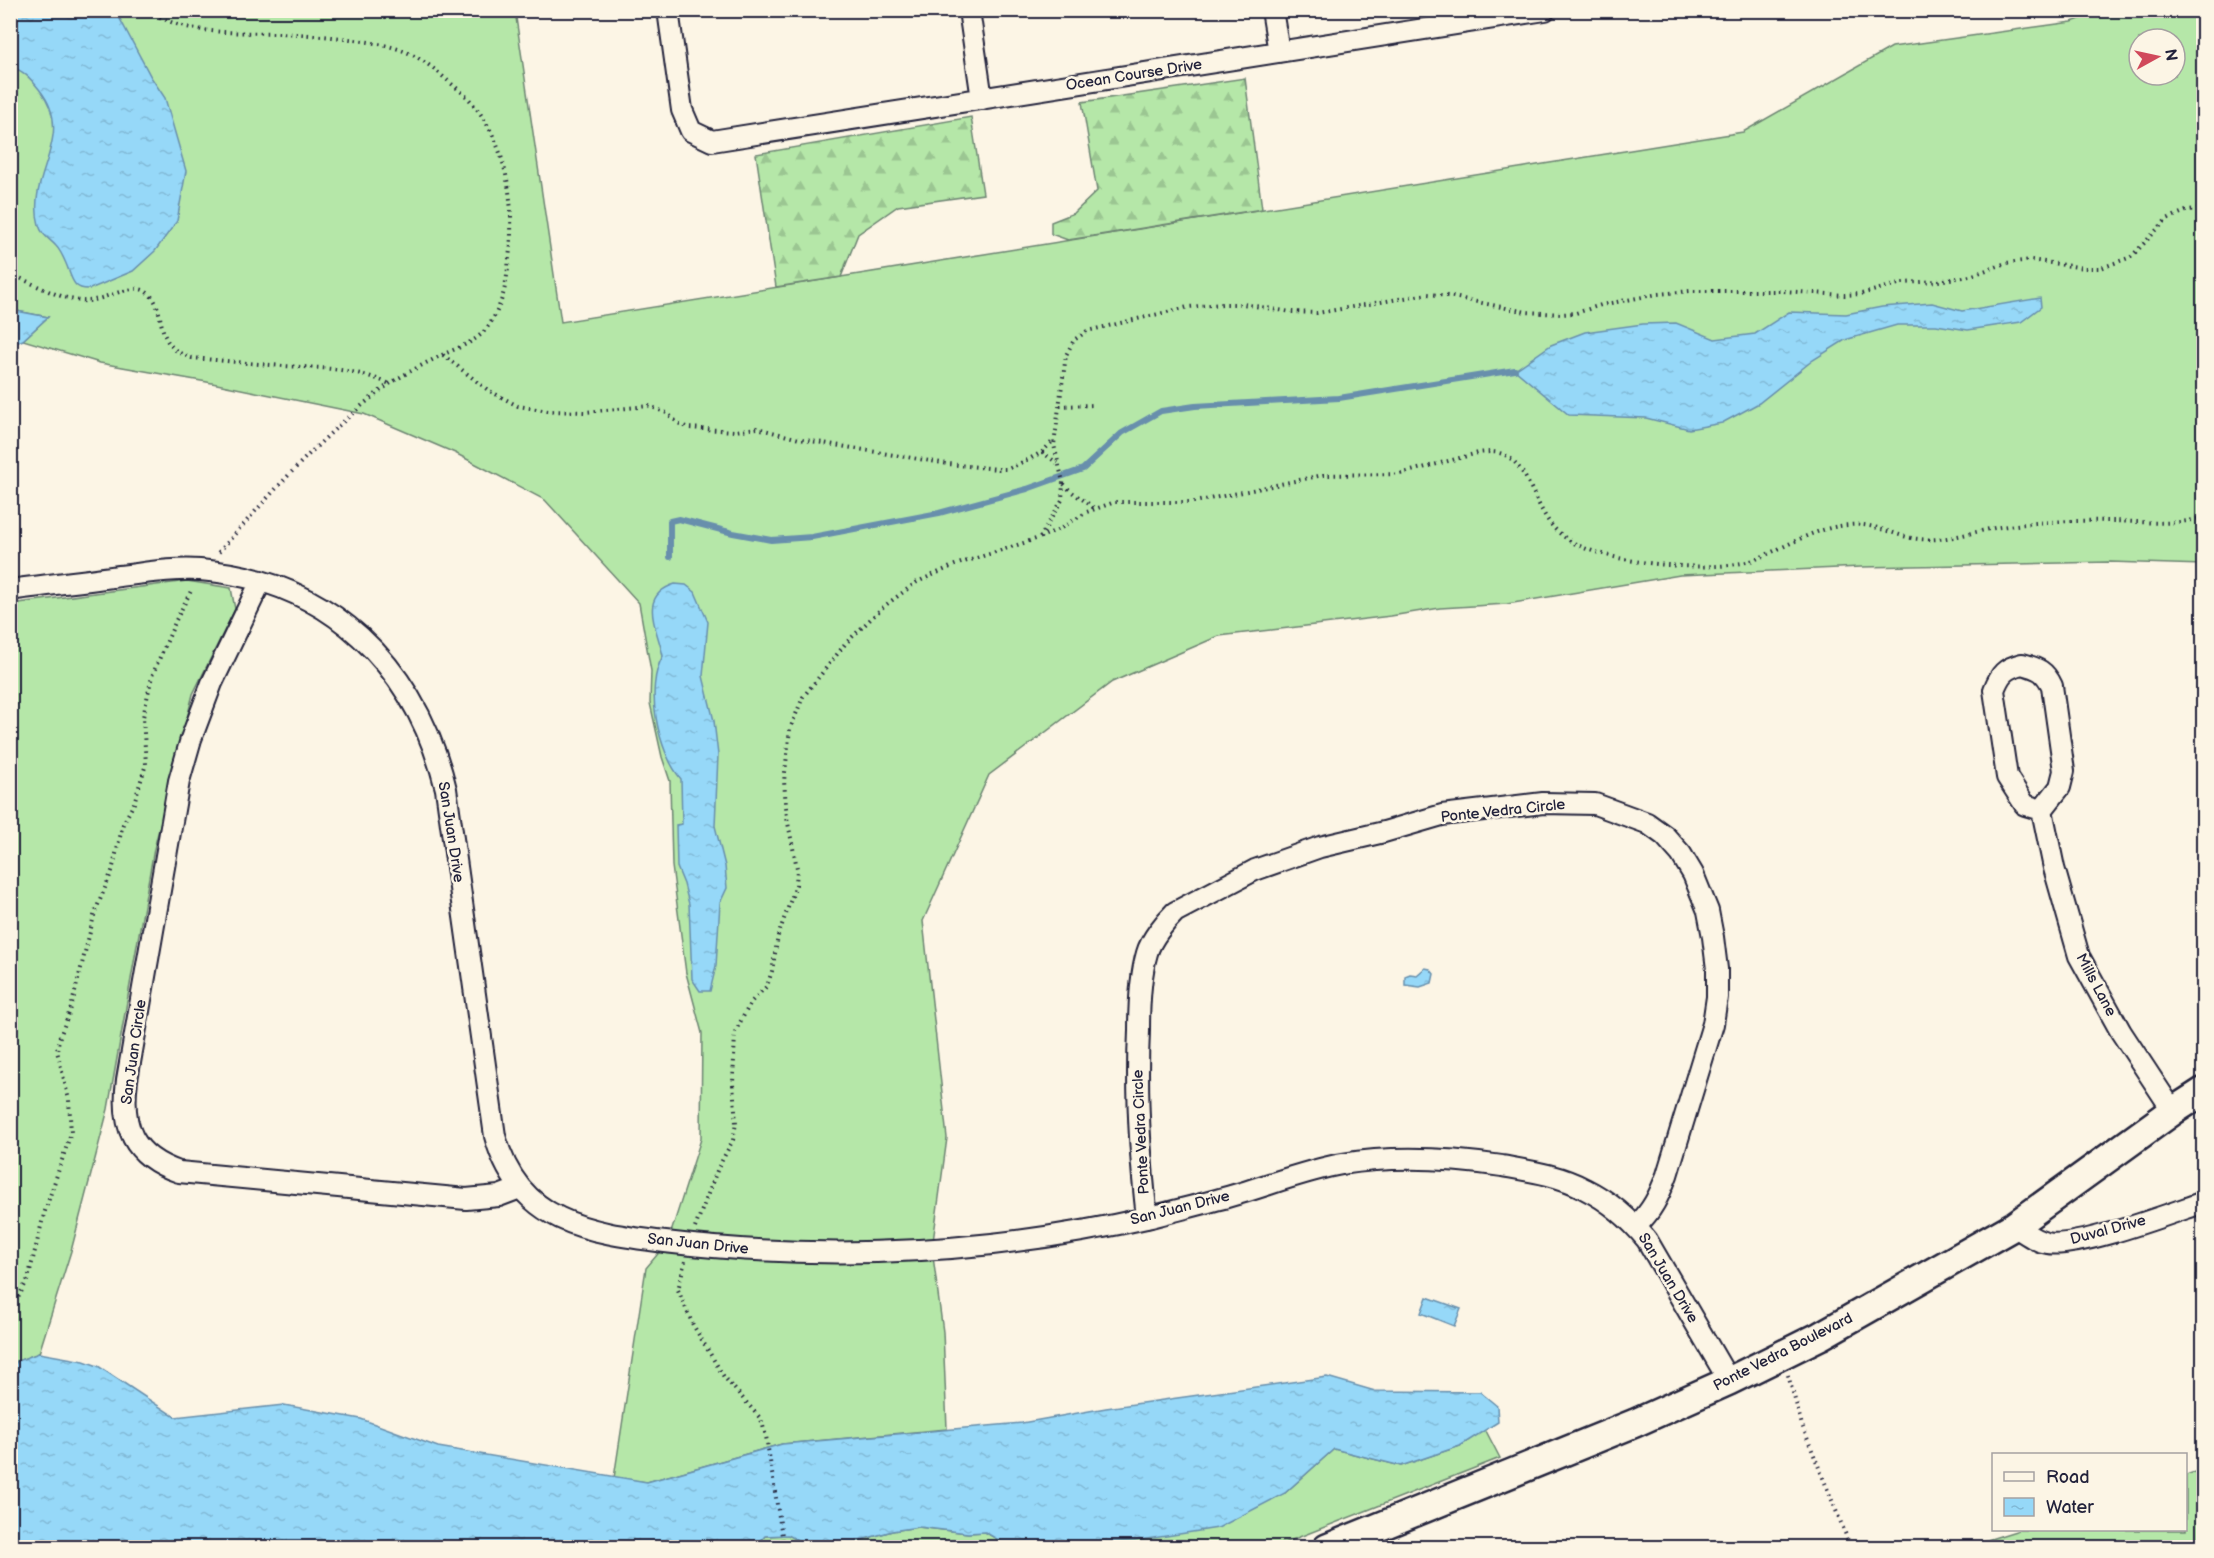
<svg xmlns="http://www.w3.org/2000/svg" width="2214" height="1558" font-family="'Balsamiq Sans',sans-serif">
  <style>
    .grass { fill: #b5e7a8; stroke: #6c8472; stroke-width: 1.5; fill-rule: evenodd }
    .forest { fill: url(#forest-firs); stroke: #6c8472; stroke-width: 1.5 }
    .water { fill: url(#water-ripples); stroke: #688fac; stroke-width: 1.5 }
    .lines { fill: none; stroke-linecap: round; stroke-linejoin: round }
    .stream { stroke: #688fac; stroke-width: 6 }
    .street-casing { stroke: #22223b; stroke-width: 24 }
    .secondary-casing { stroke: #22223b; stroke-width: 32 }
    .path { stroke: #22223b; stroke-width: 4; stroke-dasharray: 1.5 4.5; stroke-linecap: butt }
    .street { stroke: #fcf5e5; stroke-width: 20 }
    .secondary { stroke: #fcf5e5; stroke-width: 27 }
    .labels { text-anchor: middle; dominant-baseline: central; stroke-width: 5; stroke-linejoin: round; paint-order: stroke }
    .street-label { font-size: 15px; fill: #22223b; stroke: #fcf5e5 }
  </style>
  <defs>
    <pattern id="forest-firs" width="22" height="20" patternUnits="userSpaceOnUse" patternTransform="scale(1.5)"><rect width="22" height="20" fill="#b5e7a8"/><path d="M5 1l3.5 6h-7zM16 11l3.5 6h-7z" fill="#9bc692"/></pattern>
    <pattern id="water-ripples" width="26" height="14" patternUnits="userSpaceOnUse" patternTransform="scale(1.5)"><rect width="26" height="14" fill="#96d8f8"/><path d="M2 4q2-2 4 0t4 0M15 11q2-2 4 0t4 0" fill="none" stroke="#81b9d6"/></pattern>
  </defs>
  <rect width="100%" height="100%" fill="#fcf5e5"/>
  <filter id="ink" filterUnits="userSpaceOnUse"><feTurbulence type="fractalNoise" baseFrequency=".0167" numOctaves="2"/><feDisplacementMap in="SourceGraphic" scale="12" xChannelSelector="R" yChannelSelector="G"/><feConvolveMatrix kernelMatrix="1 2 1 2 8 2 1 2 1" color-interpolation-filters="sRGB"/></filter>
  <g filter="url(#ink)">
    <path class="grass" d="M11,11H515L561,322L1743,132L1892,47L2072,22L2101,11H2203V565L2110,562L1861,567L1680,575L1507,604L1440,608L1391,616L1219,636L1112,682L989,775L923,921L947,1138L932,1249L943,1332L947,1429L782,1444L647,1482L614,1478L646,1268L668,1242L701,1139L702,1033L686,973L672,866L670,781L662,757L650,703L651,671L639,603L545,500L455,453L364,414L207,382L100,363L23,340L48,317L11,310ZM2139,39H2175V75H2139Z
      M187,581L231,588L235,609L193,694L154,849L108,1109L71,1251L39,1353L17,1361L11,1372V604Z
      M1485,1429L1500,1458L1274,1547L834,1548L892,1531L918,1527L968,1533L985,1532L1005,1544L1285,1493L1334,1449L1401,1466L1460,1446Z
      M2203,1469V1547H1965L2019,1530H2186V1475Z
      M788,1535L814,1547L754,1548L765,1536Z"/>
    <path class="forest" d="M1245,78L1262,209L1068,240L1051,234V222L1074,213L1097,191L1082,102Z
      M971,117L983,194L898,206L858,234L841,277L776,287L756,154Z"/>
    <path class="water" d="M10,11H112L120,19L151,77L165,98L186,171L177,221L155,251L133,271L90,289C73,290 72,279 67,266C64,259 61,251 56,246C49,238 42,236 39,225C25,175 78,137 39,89C31,79 23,70 11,67Z
      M2040,298L2041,307L2021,322L1968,330L1936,325H1897L1845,340L1813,360L1759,403L1722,423L1689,429L1646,418L1569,415L1515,370L1551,345L1585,332L1643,324L1676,323L1715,339L1755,334L1789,312L1846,314L1882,307L1932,303L1962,311Z
      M11,310L48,317L23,340L11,345Z
      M675,584L686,585L695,592L708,622L703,676L714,721L718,755L715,826L725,866L727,888L720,903L716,966L710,991H700L692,979L689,904L684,884L677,867L676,825L682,824L681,779C658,752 644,687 663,656C657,627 637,596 675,584Z
      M1425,968L1430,969L1434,974L1432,983L1420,987L1405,985V976L1410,974L1417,975Z
      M1427,1297L1461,1309L1454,1326L1421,1313Z
      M39,1353L84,1361L98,1366L175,1417L284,1405L361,1419L438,1447L647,1482L782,1444L1022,1423L1106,1408L1327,1377L1375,1391L1480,1392L1497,1406L1498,1422L1460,1446L1401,1466L1334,1449L1285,1493L1218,1528L1134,1541L1005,1544L985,1532L968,1533L918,1527L892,1531L834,1548L809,1546L788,1535L765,1536L754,1548L11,1547V1372L17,1361Z"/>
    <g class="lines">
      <path class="stream" d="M670,557V521L679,519L733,533L771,540L812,537L939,513L1027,489L1083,469L1122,433L1161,411L1195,406L1339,398L1515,370"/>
      <defs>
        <path id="street" d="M668,10L682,110L691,131L712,141L1545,10
          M969,10L982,99
          M1272,10L1279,52
          M261,581L212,683L191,739L179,781L127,1080C121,1127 132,1156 179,1172L466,1199L499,1196L520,1188
          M10,590C47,585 83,581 119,576C146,573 173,568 200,570C330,580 416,666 446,789L495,1136C519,1223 587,1232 665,1242C774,1255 883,1256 992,1244C1045,1238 1099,1229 1151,1217C1181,1209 1211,1202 1241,1193C1274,1183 1308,1170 1342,1164C1396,1155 1448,1158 1502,1166C1530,1171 1559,1175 1585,1189C1609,1201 1630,1219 1647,1240L1729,1381
          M2022,664C2038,668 2045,671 2052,686L2064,771L2060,787L2042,810L2025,805L2007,777L1994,690C2000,674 2005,668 2022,664Z
          M2042,810L2054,868L2079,956L2121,1032L2173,1111
          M1147,1218C1140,1156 1136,1093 1139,1031C1139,1006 1140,977 1147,953C1151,939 1165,922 1175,912L1255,870L1320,847L1384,832L1442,815L1543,803L1595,804L1647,823L1665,836L1681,854L1693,874L1708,911L1713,937L1717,969V997L1713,1024L1667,1175C1659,1196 1652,1211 1636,1226
          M2014,1226C2025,1233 2035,1241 2047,1243C2077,1249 2171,1213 2204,1202"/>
        <path id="secondary" d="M1327,1548L1635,1423L1729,1381L1820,1336L2014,1226L2173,1111L2204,1091"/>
      </defs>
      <use href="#street" class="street-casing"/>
      <use href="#secondary" class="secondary-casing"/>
      <path class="path" d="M150,10C187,40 253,30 297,34C326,36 368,40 395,48C416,54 431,66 447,80C454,86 462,92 468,98C507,141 516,203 509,258C507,283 502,309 486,329C476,342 457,348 442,355C424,364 404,374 388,385C323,433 271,494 217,554
        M10,274C32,282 66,303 88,301C103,300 133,283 145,291C171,307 148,345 192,358C218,360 245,363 271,365C316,369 346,365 390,384
        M443,355L488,390L518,406L548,411L585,412L649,406L667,413L678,423L688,428L735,431L757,428L799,439L948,464L998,469H1008L1031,458L1042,452L1054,440
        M1060,406L1095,405
        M1042,452L1057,463
        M1064,484C1072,494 1085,500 1095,509
        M1040,538L1062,500L1063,482L1054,445L1066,355L1074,340L1087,331L1188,307L1223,304H1243L1291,312L1317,313L1428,294L1448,296L1526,312L1561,314L1576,313L1601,305L1658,294L1690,291H1783L1844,295L1861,294L1902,283L1938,281L1970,276L2006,263L2031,260L2084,268H2101L2131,257L2167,219L2188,210L2204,208
        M695,1228L718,1168L733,1140L736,1123L733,1084L735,1032L751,1002L767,986L772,971L778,936L796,885L797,868L787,818L784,781L790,729L803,697L846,643L883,607L917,582L955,565L1039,538L1061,528L1087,512L1115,502H1195L1323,475L1400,474L1478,453C1487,452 1497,451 1505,455C1528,466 1536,510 1555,529C1568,542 1586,550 1603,554C1639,565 1721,573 1756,559C1786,547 1816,527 1849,525C1875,522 1895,537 1919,539C1945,542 1975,531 2000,527C2036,522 2073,520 2109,521C2140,521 2173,527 2204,517
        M685,1261L678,1290L693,1325L724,1377L761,1419L766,1436L784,1548
        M10,1313L28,1279L44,1214L71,1133L69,1100L57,1051L59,1039L71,1008L95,912L112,871L123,824L134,803L146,764L143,717L152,676L176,620L192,589
        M1788,1375L1802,1425L1851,1548"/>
      <use href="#street" class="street"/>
      <use href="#secondary" class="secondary"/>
    </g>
  </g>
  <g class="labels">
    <g class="street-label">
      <text transform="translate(1134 75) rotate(-9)">Ocean Course Drive</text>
      <text transform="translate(1503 811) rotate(-6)">Ponte Vedra Circle</text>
      <text transform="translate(451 832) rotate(81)">San Juan Drive</text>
      <text transform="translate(2096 985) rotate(62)">Mills Lane</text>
      <text transform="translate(134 1052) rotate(-82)">San Juan Circle</text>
      <text transform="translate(1141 1132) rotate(-93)">Ponte Vedra Circle</text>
      <text transform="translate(1180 1208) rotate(-14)">San Juan Drive</text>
      <text transform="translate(2108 1230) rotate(-15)">Duval Drive</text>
      <text transform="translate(698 1244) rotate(6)">San Juan Drive</text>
      <text transform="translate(1668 1278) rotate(59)">San Juan Drive</text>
      <text transform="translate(1783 1352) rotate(-27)">Ponte Vedra Boulevard</text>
    </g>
  </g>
  <rect width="2214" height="1558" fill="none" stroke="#fcf5e5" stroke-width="36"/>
  <rect x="18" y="18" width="2178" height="1522" fill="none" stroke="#22223b" stroke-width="2" filter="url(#ink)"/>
  <rect x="1992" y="1453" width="195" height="78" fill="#fcf5e5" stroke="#a5a1a1" stroke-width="1.5"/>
  <rect x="2004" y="1472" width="30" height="9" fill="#fcf5e5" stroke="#a5a1a1" stroke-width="1.5"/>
  <text x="2046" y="1483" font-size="18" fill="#22223b">Road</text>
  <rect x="2004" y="1498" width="30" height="18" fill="url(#water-ripples)" stroke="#a5a1a1" stroke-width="1.5"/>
  <text x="2046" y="1513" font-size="18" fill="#22223b">Water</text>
  <g transform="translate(2157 57) rotate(82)"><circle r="28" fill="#fcf5e5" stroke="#a5a1a1" stroke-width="1.5"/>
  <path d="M0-4.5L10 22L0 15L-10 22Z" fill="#d1495b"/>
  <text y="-9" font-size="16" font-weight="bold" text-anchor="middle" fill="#22223b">N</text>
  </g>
</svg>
